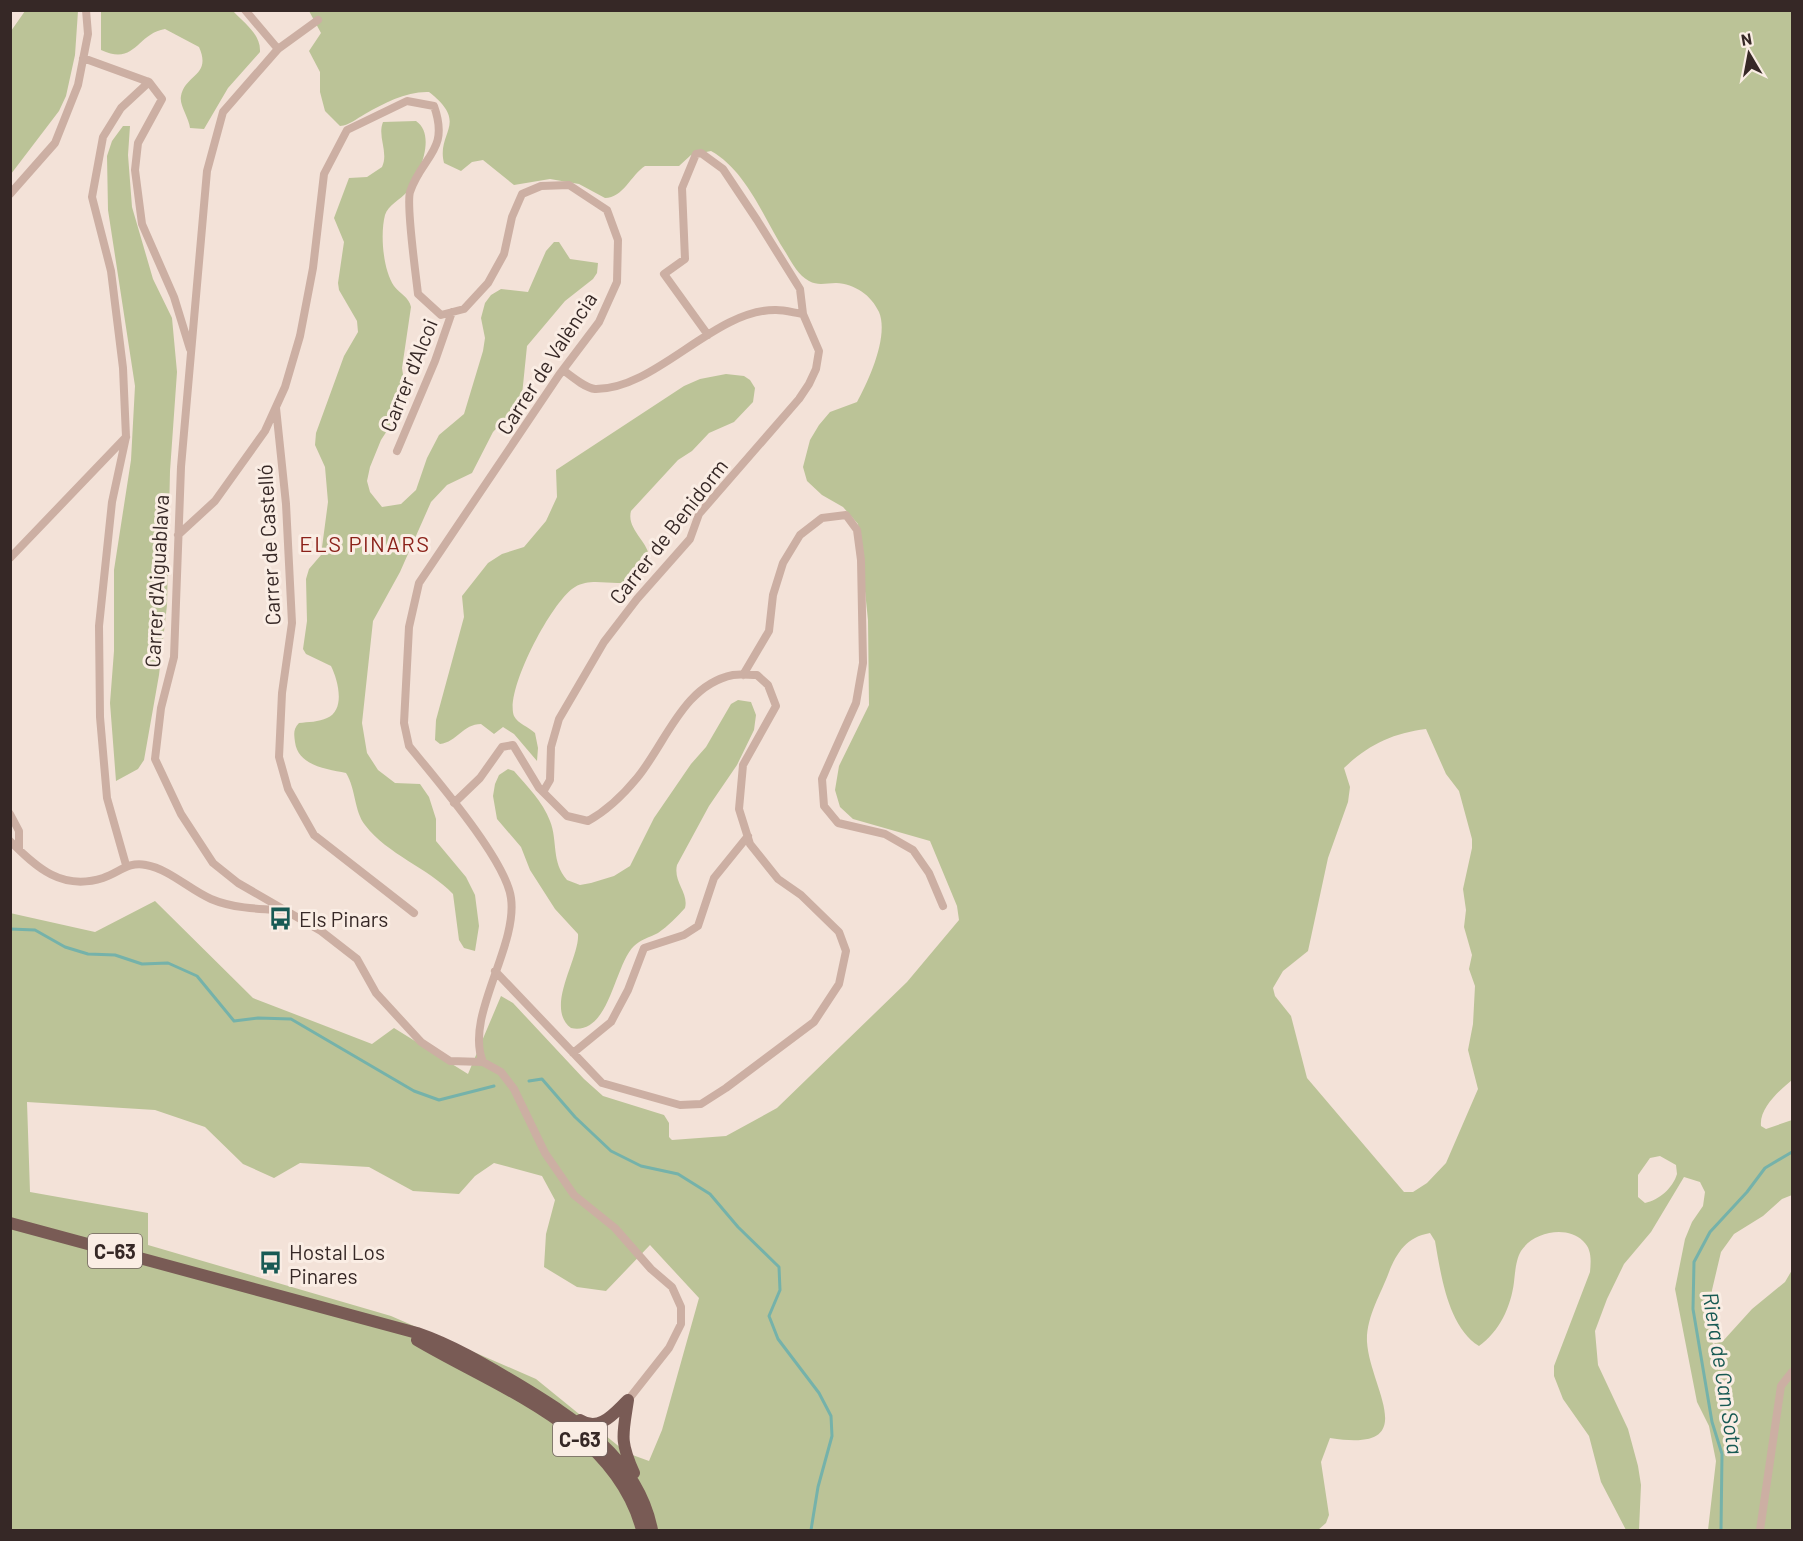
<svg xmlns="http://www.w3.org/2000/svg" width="1803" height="1541" font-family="Barlow,sans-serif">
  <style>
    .green { fill: #bbc397; fill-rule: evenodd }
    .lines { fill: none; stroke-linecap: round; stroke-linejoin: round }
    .stream { stroke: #75b2aa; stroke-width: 3 }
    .street { stroke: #ccafa3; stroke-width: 8 }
    .primary { stroke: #795b55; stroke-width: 12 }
    .labels { text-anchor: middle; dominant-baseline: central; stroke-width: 6; stroke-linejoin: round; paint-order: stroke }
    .shield { fill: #faede4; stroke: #71635f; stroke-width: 1.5 }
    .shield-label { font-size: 20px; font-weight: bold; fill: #362826 }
    .street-label { font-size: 21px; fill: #362826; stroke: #faede4 }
    .poi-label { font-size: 21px; fill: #362826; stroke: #faede4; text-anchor: start }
    .neighbourhood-label { font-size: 22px; letter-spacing: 1.5px; fill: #8b2119; stroke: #faede4 }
    .water-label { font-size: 22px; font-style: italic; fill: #185a54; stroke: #faede4 }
  </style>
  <rect width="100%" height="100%" fill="#f3e2d8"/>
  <path class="green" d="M25,11H78L75,55L66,96L59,111L11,174V31Z
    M101,11H233C244,23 261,34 260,52L228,88L204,129L190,128C189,118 179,105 181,96C185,74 212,76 199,47L165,29C136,34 136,66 101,50Z
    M309,11H1792V1080C1780,1090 1759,1108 1761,1126L1766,1129L1792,1120V1195L1782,1199L1763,1216L1734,1234L1721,1252L1712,1290L1710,1335L1713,1344L1723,1341L1752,1309L1785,1282L1792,1270V1530H1708L1716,1461L1709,1426L1697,1402L1675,1289L1685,1239L1692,1222L1703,1206L1705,1192L1700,1182L1684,1177L1651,1232L1624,1264L1607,1299L1595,1331L1598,1365L1628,1429L1638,1466L1641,1485L1639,1530H1626L1601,1482L1589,1436L1563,1399L1554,1376V1366L1590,1272C1591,1261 1592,1249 1583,1241C1567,1225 1533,1232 1521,1251C1516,1259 1515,1273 1514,1282C1511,1307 1499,1332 1479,1346C1448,1327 1441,1275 1435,1241L1430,1233C1407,1237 1397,1252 1389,1272C1381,1294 1366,1317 1367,1342C1370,1389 1424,1453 1330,1438L1321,1462L1329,1515L1326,1523L1318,1530H11L10,913L95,932L155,901L253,998L372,1044L394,1028L468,1074L501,996L513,1003L584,1079L603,1096L664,1115L669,1123V1137L672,1140L726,1136L777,1108L907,982L959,920L957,906L930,841L853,819L840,807L835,790L839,766L869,705L868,620L858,524L843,507L822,495L807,481L803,467L810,440L819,425L830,412L857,402C869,380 889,336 879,312C871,295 855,284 836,283C826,283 818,286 809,281C798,275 792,263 786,253C764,219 747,171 711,151L691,155L679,166H645C631,175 623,198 605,198L579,184L550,179L514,185L483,160L472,162L461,171L444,163C436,132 470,124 429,92C407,91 384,103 365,114C356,119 350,125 340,126L325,111L320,92V72L309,51L321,33ZM1426,729L1446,774L1459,791L1472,839V848L1463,889L1466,910L1464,927L1472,955L1469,969L1475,986L1473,1024L1468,1050L1478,1089L1446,1163L1427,1183L1413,1192H1404L1307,1078L1291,1016L1275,996L1273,988L1283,971L1308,951L1328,858L1348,802L1350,787L1344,768C1368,745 1393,733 1426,729ZM27,1102L155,1110L205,1127L243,1164L274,1178L300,1163L369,1167L413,1191L459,1194L475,1176L494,1163L542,1176L555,1200L546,1234L544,1267L577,1287L606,1291L650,1245L699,1298L662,1430L649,1461L627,1453L536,1379L391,1316L148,1245V1213L30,1192ZM1660,1156L1676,1165L1677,1174C1673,1188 1659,1200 1645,1203L1638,1197V1175L1650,1158Z
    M416,121C437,135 419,176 407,192C401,199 388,205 385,215C380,234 383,270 394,286C400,294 409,297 411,307L402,368L407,400L381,440L370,467L367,481L370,492L382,507L401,504L416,490L427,458L439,435L464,414L483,351L485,338L481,318L485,303L491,295L501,289L528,292L546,251L554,242H559L570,259L598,263L597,273L593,279L565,301L527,346L522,395L518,405L493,432L472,473L447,485L431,502L400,572L373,621L362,723L367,753L378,770L395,783L420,784L429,797L436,819V841L466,877L475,895L479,926L475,951L464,948L459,940L453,894C427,867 388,855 365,825C354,811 356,789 346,773C327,769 298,766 295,742C294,734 293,729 299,723C308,722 319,722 327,718C346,710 338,680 331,666L306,654L303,649L307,621L306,579L309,569L321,555L328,502L325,467L315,445L316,433L344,356L358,332L357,321L339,290L338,283L344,242L334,218L349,178L367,177L382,167C389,152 377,137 383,122Z
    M123,126H130L128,155L132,207L153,279L172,318L177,372L170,471L167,605L159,675L144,760L138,769L116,781L110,703L114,651V570L131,460L135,386L108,210L107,156L112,141Z
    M726,374L744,376L750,380L755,388L753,402L734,422L709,433L692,451L678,460L631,511C625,533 660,547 646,569C628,596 598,573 575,587C553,599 504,691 514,716C518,724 529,727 535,733L538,748L537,761L514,734L503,727L494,734L481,724C463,724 457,742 440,744L435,740L436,720L464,617L462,596L488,563L502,554L524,547L546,521L557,497L556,470L684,386L700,379Z
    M738,700L751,702L756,715L754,730L737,765L709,806L677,865C673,882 689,893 685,908C677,917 668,926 658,933C650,937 640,940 634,946C614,965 610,1036 571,1028C544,1008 580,958 578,934L555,909L530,870L521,847L497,819L493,796L495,784L499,775L508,769L514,771C527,786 543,802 550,821C558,841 551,862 567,880L580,885L591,883L614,876L630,866L654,818L691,764L706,747L731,704Z"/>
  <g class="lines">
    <path class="stream" d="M10,929L35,930L65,947L88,954L115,955L142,964L168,963L197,976L234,1021L258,1018L291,1019L414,1091L439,1100L494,1086
      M529,1081L542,1079L575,1117L611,1151L641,1166L678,1174L710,1194L738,1227L779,1267L780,1290L769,1316L778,1339L819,1393L831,1416L832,1436L818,1487L811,1530
      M1721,1530L1722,1454L1712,1422L1693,1309L1694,1262L1710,1232L1747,1192L1765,1168L1792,1152"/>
    <path class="street" d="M245,10L278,49
      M318,20L278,49L223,112L207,171L181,467L174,657L161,708L155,759L181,814L213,863L238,883L321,931L357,959L376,993L421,1042L450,1061L483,1062L501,1072L514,1089L545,1153L574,1195L615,1228L651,1269L672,1287L681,1307V1324L669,1348L628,1400
      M83,58L149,82L162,99L138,143L135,170L142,224L174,297L190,349
      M10,194L55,143L78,85L88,34L86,10
      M708,335L664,274L685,259L682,188L696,154L701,153L723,169L757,220L800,289L803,314
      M276,408L286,504L292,623L282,693L279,757L288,789L314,835L414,913
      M397,451L435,361L452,312
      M178,535L215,501L265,431L285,387L300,336L313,268L324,174L347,130L407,101L434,106C450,151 422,156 410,192C406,206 416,275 418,294L441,315L464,309L488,283L504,254L512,217L522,194L541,186L569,185L607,210L618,240L617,282L599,322L559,375L419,583L409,627L404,723L409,746C435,778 506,860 511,898C518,947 464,1017 483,1062
      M10,558L126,437
      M743,675L769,631L773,595L783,563L800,535L822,518L846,515L857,530L861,560L863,663L856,703L822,779L824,806L838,823L885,834L913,850L929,873L943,906
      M543,792L550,780L551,747L559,719L604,642L637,599L690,539L699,514L799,399L809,384L816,369L819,351L803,314C795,313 785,310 776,310C714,309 656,390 595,389C585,388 571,376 563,370
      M454,803L480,778L502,747L513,745L539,788L567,816L588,821C608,810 623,795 637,778C666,743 683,685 733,675C740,674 749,675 757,675L768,685L776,706L743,765L739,809L750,844L778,879L801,895L839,932L846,951L839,984L814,1022L726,1088L701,1104L680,1105L602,1083L495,971
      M10,814L19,831V849
      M10,841C37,868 62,891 103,878C119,873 128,861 146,865C169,869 190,890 211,899C232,908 258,909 280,910
      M126,865L107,798L100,717L99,626L112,502L126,437L123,368L111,271L92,197L103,137L121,108L149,82
      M573,1053L611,1022L628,990L644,948L684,935L698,926L714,878L748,836
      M1760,1530L1781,1386L1792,1372"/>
    <path class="primary" d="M10,1223L417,1333C452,1345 484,1364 516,1383C574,1418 638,1458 652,1530
      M417,1340C500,1389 615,1428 642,1530
      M628,1400C623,1434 619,1440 634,1473
      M580,1420C600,1433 615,1412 628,1400"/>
  </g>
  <defs>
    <symbol id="bus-bare" viewBox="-9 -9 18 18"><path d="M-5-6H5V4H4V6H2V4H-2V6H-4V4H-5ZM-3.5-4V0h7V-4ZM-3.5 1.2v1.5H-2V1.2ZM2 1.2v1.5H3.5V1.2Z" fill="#185a54" stroke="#faede4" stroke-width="2.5" paint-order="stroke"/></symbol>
  </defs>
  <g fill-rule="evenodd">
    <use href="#bus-bare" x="264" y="902" width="33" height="33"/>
    <use href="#bus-bare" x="254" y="1246" width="33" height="33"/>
  </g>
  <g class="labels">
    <g class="shield">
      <rect x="88" y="1234" width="54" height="34" rx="4.5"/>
      <rect x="553" y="1422" width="54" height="34" rx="4.5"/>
    </g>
    <g class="shield-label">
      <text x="115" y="1251">C-63</text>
      <text x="580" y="1439">C-63</text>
    </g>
    <g class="street-label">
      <text transform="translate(546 363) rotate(-57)">Carrer de València</text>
      <text transform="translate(408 375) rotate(-68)">Carrer d'Alcoi</text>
      <text transform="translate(668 531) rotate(-52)">Carrer de Benidorm</text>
      <text transform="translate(268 545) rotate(-93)">Carrer de Castelló</text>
      <text transform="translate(156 581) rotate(-87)">Carrer d'Aiguablava</text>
    </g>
    <g class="poi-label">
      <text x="299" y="918">Els Pinars</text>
      <text x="289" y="1251">Hostal Los<tspan x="289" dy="24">Pinares</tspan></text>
    </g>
    <g class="neighbourhood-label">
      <text x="365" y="543">ELS PINARS</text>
    </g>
    <g class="water-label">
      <text transform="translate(1724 1373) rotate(81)">Riera de Can Sota</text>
    </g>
  </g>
  <rect width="1803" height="1541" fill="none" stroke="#362826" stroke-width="24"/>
  <g transform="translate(1749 54) rotate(350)" stroke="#faede4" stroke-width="4.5" paint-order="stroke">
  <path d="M0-4.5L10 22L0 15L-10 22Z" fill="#362826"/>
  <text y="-9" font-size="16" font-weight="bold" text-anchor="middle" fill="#362826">N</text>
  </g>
</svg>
